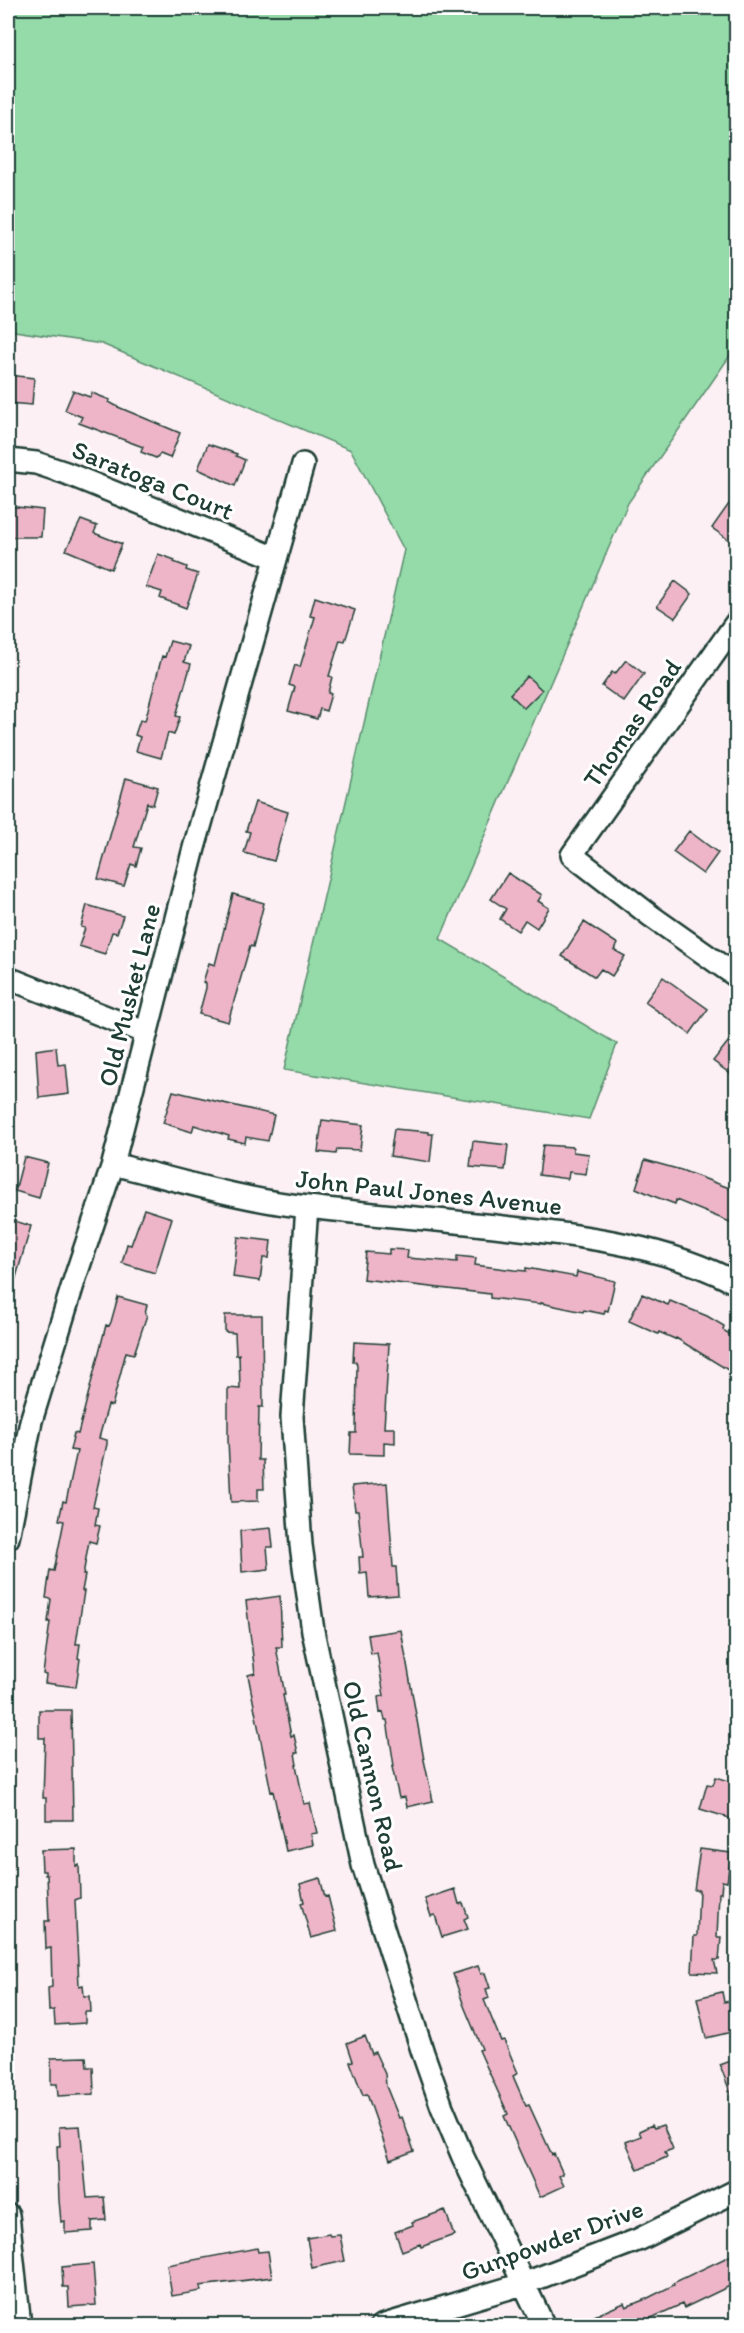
<svg xmlns="http://www.w3.org/2000/svg" width="744" height="2333" font-family="Itim,sans-serif">
  <style>
    .green { fill: #94dba9; stroke: #5a8c6e; stroke-width: 1.5 }
    .building { fill: #eeb5c9; stroke: #1f3d34; stroke-width: 1.5 }
    .lines { fill: none; stroke-linecap: round; stroke-linejoin: round }
    .minor-casing { stroke: #1f3d34; stroke-width: 26 }
    .minor { stroke: #fff; stroke-width: 21 }
    .labels { text-anchor: middle; dominant-baseline: central; stroke-width: 6; stroke-linejoin: round; paint-order: stroke }
    .street-label { font-size: 26px; fill: #1f3d34; stroke: #fff }
  </style>
  <rect width="100%" height="100%" fill="#fcf0f4"/>
  <filter id="ink" filterUnits="userSpaceOnUse"><feTurbulence type="fractalNoise" baseFrequency=".0167" numOctaves="2"/><feDisplacementMap in="SourceGraphic" scale="12" xChannelSelector="R" yChannelSelector="G"/><feConvolveMatrix kernelMatrix="1 2 1 2 8 2 1 2 1" color-interpolation-filters="sRGB"/></filter>
  <g filter="url(#ink)">
    <path class="green" d="M8,8H736V347L628,503L440,939L617,1044L589,1119L284,1070L404,550L351,450L102,344L8,330Z"/>
    <path class="building" d="M8,375L34,378L32,405L8,403Z
      M73,391L90,397L92,393L110,400L109,402L118,407L180,433L170,458L160,454L156,458L141,452L143,447L79,423L82,417L65,410Z
      M208,444L237,454L236,456L245,460L235,486L198,469Z
      M736,494V545L712,528Z
      M8,506L43,510L41,537H11L8,535Z
      M81,520L97,526L94,533L122,544L111,569L66,550Z
      M158,554L175,560L174,562L187,567L186,570L198,574L186,608L160,598L162,592L146,587Z
      M675,581L692,594L675,618L657,606Z
      M315,597L355,610L345,641L340,640L329,676L332,677L328,693L331,694L326,711L320,709L317,719L288,711L295,687L289,685L295,665L300,667L315,617L310,616Z
      M170,641L189,646L184,662L191,664L176,716L180,717L174,735L168,733L161,758L136,751L140,737L135,735L140,720L145,721L162,656L165,657Z
      M626,660L644,674L624,702L602,686L612,672L615,674Z
      M527,676L542,690L524,708L510,694Z
      M126,778L158,787L153,805L147,803L134,847L141,848L136,866L131,864L124,886L98,879Z
      M255,802L288,812L274,861L244,853L250,832L246,831Z
      M689,831L718,853L703,874L673,852Z
      M508,873L542,895L538,901L549,908L537,928L525,920L518,931L500,919L506,909L491,899Z
      M233,894L264,903L253,947L250,946L228,1022L199,1014L206,988V983L203,982L209,963L215,965Z
      M87,905L123,916L117,933L112,932L105,954L79,946L85,928L81,927Z
      M584,922L618,944L614,950L625,956L612,976L601,969L595,977L562,956Z
      M663,977L708,1009L690,1034L645,1002Z
      M736,1032V1078L713,1061Z
      M56,1047L58,1065L66,1064L69,1094L39,1098L36,1050Z
      M173,1091L274,1115L268,1141L246,1137L245,1143L228,1139L229,1136L194,1125L192,1132L163,1123Z
      M322,1120L363,1125L360,1150L337,1149L336,1154L318,1152Z
      M394,1129L429,1132V1134H433L430,1162L390,1156Z
      M473,1141L508,1145L505,1170L470,1167Z
      M543,1145L573,1147V1152L589,1154L586,1174L569,1172L568,1179L539,1175Z
      M24,1157L48,1163L39,1198L15,1191Z
      M645,1160L681,1170L732,1189L731,1191L736,1193V1222L731,1220L730,1222L676,1200L675,1204L656,1197L636,1188Z
      M144,1209L172,1218L155,1273L122,1263L127,1244L131,1245Z
      M8,1219L31,1226L12,1291L8,1290Z
      M238,1237L271,1241L269,1258H263L260,1281L233,1277Z
      M389,1249L408,1250L407,1258L457,1262V1256L476,1258L475,1265L514,1270L526,1271V1268L576,1277L577,1272L615,1281L608,1311L605,1310L604,1314L584,1310L583,1312L541,1303V1304L490,1298V1294L363,1279L366,1252L389,1254Z
      M642,1294L668,1305L670,1301L707,1316L724,1326L723,1330L736,1338V1375L676,1338L675,1339L659,1332L658,1334L629,1321Z
      M118,1297L147,1305L145,1314L147,1315L134,1354L126,1352L112,1406L108,1405L99,1438L107,1440V1444L93,1507L98,1508L95,1525L100,1526L96,1543L89,1541L83,1575H85L82,1591H84L76,1644H80L78,1658L80,1659L76,1687L45,1683L46,1675L43,1674L50,1622H48L51,1599L46,1598L50,1570L54,1571L64,1521L59,1520L63,1501L66,1502L77,1451L70,1450L74,1433L78,1434L106,1325L109,1326L111,1322Z
      M225,1315H262L263,1407H259L258,1460H263L264,1489H258V1501L231,1502L228,1440V1388L240,1389L239,1354L236,1355L235,1333L225,1332Z
      M354,1342L389,1344L384,1428H395V1443L384,1442V1455L350,1454L351,1433H356L357,1366L356,1362H353Z
      M387,1483L393,1567H396L398,1595L369,1597L367,1572L360,1573L359,1557H363L358,1510H355L352,1486Z
      M271,1528L273,1547H267L269,1569L242,1572L240,1531Z
      M280,1596L282,1647H276L285,1695H283L291,1736L294,1735L298,1753H295L297,1765H296L304,1804L310,1803L317,1833L311,1834L313,1845L286,1851L273,1791L271,1792L248,1675L255,1673L246,1601Z
      M401,1630L424,1760L433,1801L407,1807L405,1797L399,1798L392,1767L394,1766L387,1720H385L383,1712L380,1713L378,1697L384,1696L377,1653L371,1654L368,1635Z
      M39,1710H71L73,1820H46V1798H43L45,1738H39Z
      M716,1777L736,1783V1820L700,1809L707,1784L713,1785Z
      M76,1849V1866L79,1865L80,1898L75,1900L79,1986L83,1985L84,1996H90L91,2012H85V2023L55,2025L54,2010L49,2011L48,1988L52,1987L51,1948L46,1949L45,1921H49L47,1875H45V1871H42L41,1850Z
      M700,1849L731,1853L727,1882L722,1881L721,1893H719L717,1937H721L719,1960H714L717,1973L692,1972L694,1936H697L699,1890H694Z
      M320,1878L325,1897L328,1896L337,1931L311,1938L301,1903L304,1902L300,1884Z
      M455,1889L459,1904L463,1903L468,1917L464,1919L468,1929L442,1937L435,1915L431,1916L425,1899Z
      M478,1966L481,1974L485,1973L490,1988L486,1989L489,1998L484,2000L501,2041L504,2040L518,2073L513,2076L526,2106L529,2105L552,2155L554,2154L563,2174L559,2176L564,2186L540,2197L504,2116L508,2114L479,2050L482,2049L464,2006L453,1974Z
      M722,1992L724,2002L730,2001L736,2031L706,2038L697,1998Z
      M365,2036L372,2054L375,2052L385,2074L386,2086L399,2118L402,2117L414,2151L390,2160L367,2094L363,2095L350,2062L353,2061L347,2043Z
      M86,2057L87,2067H93L94,2094L58,2096L57,2084H51V2058Z
      M736,2059V2104L735,2105L720,2065Z
      M652,2125L654,2128L663,2125L673,2149L665,2152L667,2157L638,2170L626,2142L641,2136L639,2131Z
      M80,2126L87,2198L104,2197L106,2220L92,2221V2231L65,2233V2221L61,2222L59,2200L57,2146H60L59,2127Z
      M445,2210L454,2235L421,2247L420,2244L402,2251L395,2232L413,2225L412,2222Z
      M329,2234L330,2236L340,2235L345,2261L312,2268L307,2238Z
      M257,2248L258,2252L268,2251L272,2277L200,2286L201,2291L172,2296L167,2265Z
      M736,2253V2283L684,2308L682,2304L636,2325H574L624,2303L626,2307L646,2299L674,2285L673,2283Z
      M93,2264L96,2305L69,2307L68,2287H63L62,2267Z"/>
    <g class="lines">
      <defs>
        <path id="minor" d="M8,460L36,463L66,473L276,558
          M736,623L572,855L651,916L736,976
          M8,978L147,1033
          M113,1164C178,1180 242,1200 308,1207C376,1215 444,1220 512,1228C587,1236 669,1247 736,1283
          M307,1207L292,1417L301,1545L313,1631L363,1865L423,2053L442,2107L463,2157L544,2326
          M8,1538L31,1421L75,1278L113,1164L194,848L303,464
          M8,2215L20,2326
          M381,2326L523,2284L640,2239L736,2191"/>
      </defs>
      <use href="#minor" class="minor-casing"/>
      <use href="#minor" class="minor"/>
    </g>
  </g>
  <g class="labels">
    <g class="street-label">
      <text transform="translate(153 480) rotate(22)">Saratoga Court</text>
      <text transform="translate(632 723) rotate(-55)">Thomas Road</text>
      <text transform="translate(129 995) rotate(-76)">Old Musket Lane</text>
      <text transform="translate(429 1192) rotate(6)">John Paul Jones Avenue</text>
      <text transform="translate(373 1776) rotate(77)">Old Cannon Road</text>
      <text transform="translate(552 2240) rotate(-20)">Gunpowder Drive</text>
    </g>
  </g>
  <rect width="744" height="2333" fill="none" stroke="#fff" stroke-width="30"/>
  <rect x="15" y="15" width="714" height="2303" fill="none" stroke="#1f3d34" stroke-width="2" filter="url(#ink)"/>
</svg>
